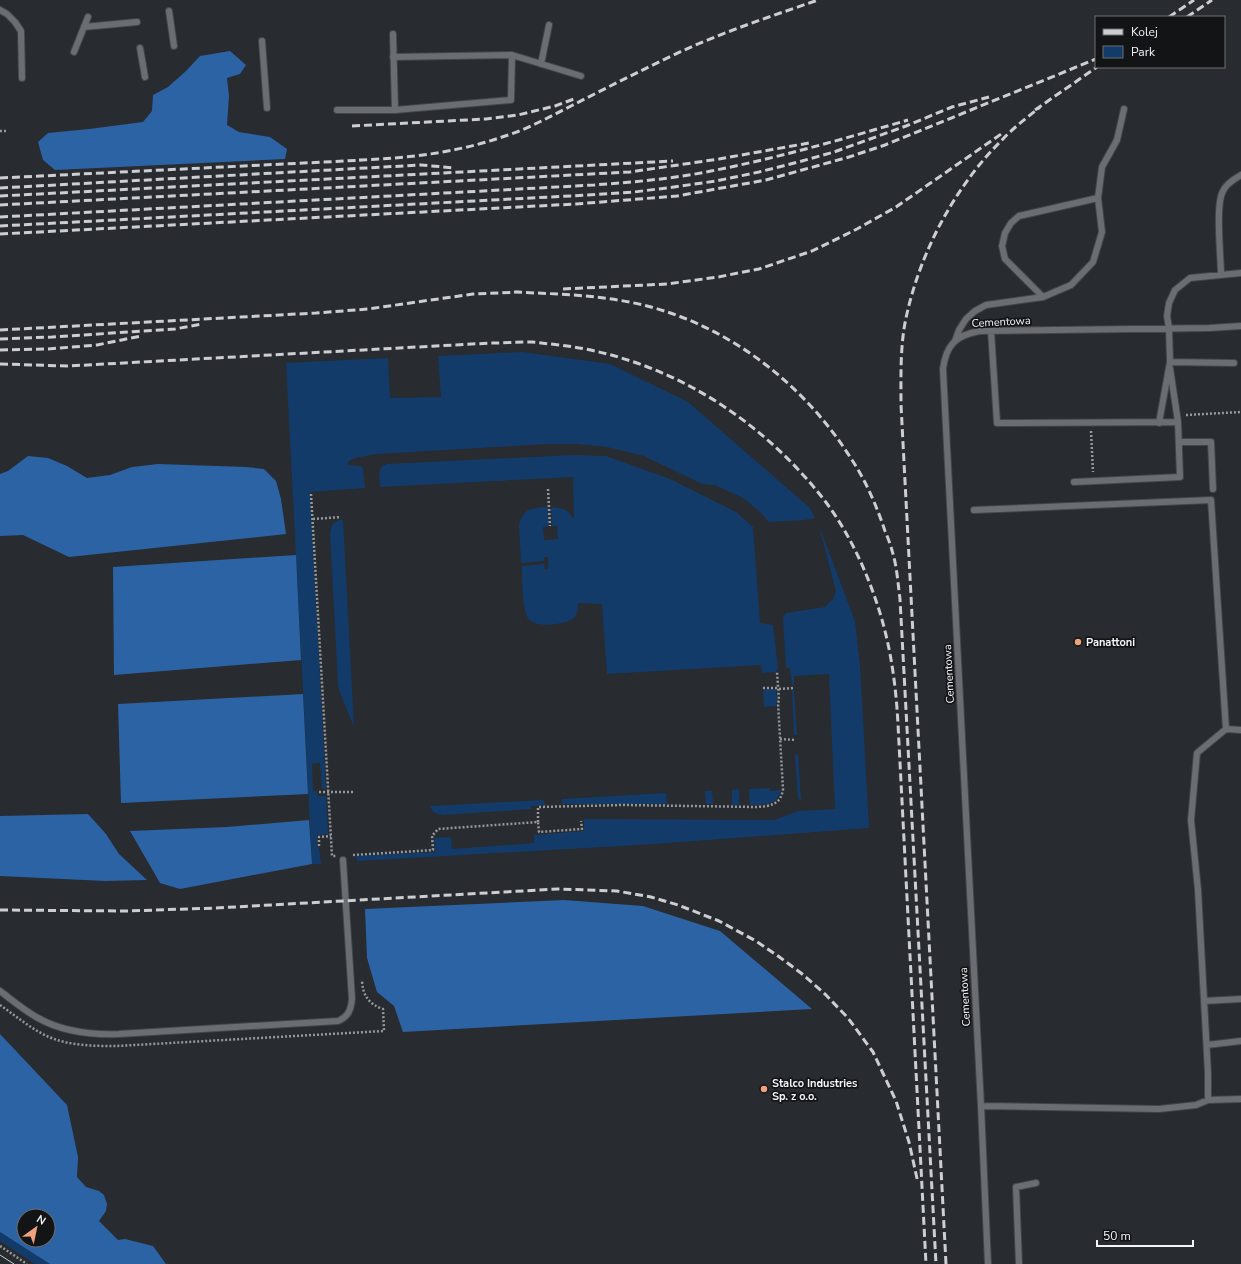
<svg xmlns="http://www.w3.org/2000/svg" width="1241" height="1264" font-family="'Nunito Sans',sans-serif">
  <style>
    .green { fill: #133b69 }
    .forest { fill: #2c63a5; fill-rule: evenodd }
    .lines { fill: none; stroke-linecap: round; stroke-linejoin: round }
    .lane-casing { stroke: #434648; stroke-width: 8 }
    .path { stroke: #96989c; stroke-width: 2.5; stroke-dasharray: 2 2; stroke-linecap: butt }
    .lane { stroke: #6a6e72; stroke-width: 6 }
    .tram { stroke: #ccced1; stroke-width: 1 }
    .rail { stroke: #ccced1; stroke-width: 3; stroke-dasharray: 8 4; stroke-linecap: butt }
    .poi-dot { fill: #f1a17d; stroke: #121416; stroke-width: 1.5 }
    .labels { text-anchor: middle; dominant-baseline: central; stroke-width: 3.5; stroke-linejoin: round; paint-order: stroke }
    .street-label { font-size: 11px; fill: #f3f5f8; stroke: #121416 }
    .poi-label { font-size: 11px; font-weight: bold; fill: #f3f5f8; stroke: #121416; text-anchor: start }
  </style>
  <rect width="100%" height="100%" fill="#282b2f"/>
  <path class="green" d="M523,352L610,364L688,402L810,508L815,518L804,520L769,522L758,510L743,498L715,485L702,484L644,456L607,447L576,444H548L376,454L355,458L348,462V465L360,466L363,468L365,488L310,492L326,789H322L320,763L312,764L313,791H317V796H326L328,834L317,835V847H319L321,864H312L286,363L388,358L390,398L441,397L438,356Z
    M574,455L606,456L670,479L736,512L753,527L760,623L773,625L778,669L776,672L762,673L761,665L607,674L602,604L578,603C578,609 578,614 574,618C568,624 546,626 538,624C534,623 530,621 528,618C522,610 522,577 522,566L544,564L545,569H548V557H544V561L521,563L519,526C522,508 532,508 548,507L549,526L543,527L544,540L558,539L557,526H552L551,507C562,508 568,509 574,519L573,477L380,487C380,478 376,467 387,464Z
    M339,520H343L354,727L340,693L338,685L330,533L332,525Z
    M819,526L855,621L860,665L869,828L655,844L357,861L355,856L435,852L434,838L451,837L452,849L534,843V835L584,831V819L774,820L798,811L835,809L829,674L794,676V685H792L790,668H786L783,617L786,613L825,607L833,599L836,591Z
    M776,689L777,700L776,706L764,707L763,690Z
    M792,690H794L797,735H794Z
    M797,754H798L801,800H800L798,798L795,756Z
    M770,788V791L781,790C777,806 763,805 750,805L749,789Z
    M739,789V805H732V790Z
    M705,791H712L713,804H706Z
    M666,793L667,804H562V799Z
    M544,800L545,805L531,806V809L443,815C436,814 433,813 430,806Z
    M0,1232L50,1264H35L0,1241Z"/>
  <path class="forest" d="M230,51L246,65L240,74L227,78L229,96L227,125L239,132L270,137L287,149L285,159L55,170L43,160L38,142L48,133L89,129L143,122L152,111L153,95L168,87L186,71L200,56Z
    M28,456L48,458L67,466L87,478L110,475L132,467L158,464L246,467L264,469L276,481L281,499L286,534L69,557L23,535L0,536V474L8,471Z
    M296,555L301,660L114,675L113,567Z
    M303,694L308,794L121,803L118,704Z
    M88,814L106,834L119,854L147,880L105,881L0,876V816Z
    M309,820L312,864L180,889L160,883L130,831L227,827Z
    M564,900L643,906L720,931L812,1009L403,1032L394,1006L377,992L367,958L365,909Z
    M0,1034L67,1105L78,1157L77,1177L86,1187L99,1191L104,1195L107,1204L106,1211L99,1221L118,1240L125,1239L153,1246L166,1264H50L0,1232ZM24,1216H48V1240H24Z"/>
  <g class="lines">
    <defs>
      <path id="lane" d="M0,10L7,14L15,22L21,31L22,78
        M169,11L174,46
        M84,27L137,22
        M262,41L267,108
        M140,48L145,77
        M74,52L88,17
        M512,55L581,76
        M393,57L512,55L511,100L395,110
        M541,64L549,25
        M337,110H395L393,34
        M1221,275C1221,257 1215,205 1223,191C1226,184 1234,179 1241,175
        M1043,297L1005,259L1002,246L1005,233L1011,223L1019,216L1098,198
        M991,331L997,423L1178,422L1180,477L1074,482
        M955,341L959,330L966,319L975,311L986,305L1043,297L1071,285L1093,262L1102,232L1098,198L1102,167L1117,140L1124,109
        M1234,363L1170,362L1169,328L1167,316L1169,303L1175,290L1190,278L1241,273
        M1170,368L1178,422
        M1159,423L1170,362
        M1179,442H1211L1213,489
        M974,510L1211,500L1226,729
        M0,991C12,1000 25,1011 38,1018C63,1032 91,1035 119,1034L338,1021C348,1017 351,1010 352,999L343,860
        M1204,1001L1241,999
        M1207,1045L1241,1041
        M1208,1100V1073L1198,890L1191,820L1197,753L1226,729L1241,730
        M981,1106L1159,1109L1196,1105L1208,1100L1241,1099
        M988,1264L981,1106L943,369C946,345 956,335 980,331L1209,328L1241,326
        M1019,1264L1016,1187L1036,1183"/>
    </defs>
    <use href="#lane" class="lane-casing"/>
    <path class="path" d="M0,131H7
      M1186,415L1241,412
      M1091,431L1093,472
      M548,489L550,526
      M311,494L332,856H337
      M313,519L341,517
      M763,688H778
      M779,689L794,688
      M780,739L796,740
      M319,792H354
      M538,822V807L624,805L757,807C770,806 781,805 783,789L778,703L779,700L777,672
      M319,846V837L331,836
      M353,855L433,850L432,836L438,829L538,822L539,832L582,829L581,821
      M0,1005C16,1016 31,1029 49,1037C70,1046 95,1046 117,1046L384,1031L383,1009C369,1004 363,996 362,981
      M0,1246L27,1264"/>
    <use href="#lane" class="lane"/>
    <path class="tram" d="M0,1255L14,1264"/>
    <path class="rail" d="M1169,17L1194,0
      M1187,17L1212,0
      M1035,110L1097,67
      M352,126L486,119L518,115L555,106L574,99
      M359,160C410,158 456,153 505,136C528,129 549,117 571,106C608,87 644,69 682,51C726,31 772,16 818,0
      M0,178L365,160
      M0,188L421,165L455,168
      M0,196L673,161
      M0,205L630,172L719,159L809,143
      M0,217L594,185C633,182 672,179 711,171C778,158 843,139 908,120
      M0,226L588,195L634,192L674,187L716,181L759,172L802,161L834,152L906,126L952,107L989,97
      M0,234L576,204L677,196L766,180L849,157L885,145L1096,59
      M563,289L667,284L718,277L759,269L812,251L857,229L896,207L1004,132
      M514,292C558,294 601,295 643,305C730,326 805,385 852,460C866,481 877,507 885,531C888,538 891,546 893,554C897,568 898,584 900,599L936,1264
      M0,330L316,313L368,309L473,294L519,292
      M0,339L52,337L175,329L202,324
      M0,350L48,349L97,345L141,336
      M0,364L68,366L491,343C504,343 518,342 532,342C541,343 550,344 560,345C666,358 760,417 825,501C850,534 868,574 880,613C891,649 896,686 898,724L926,1264
      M0,910L126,911L216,908L558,889L617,891L651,897L678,905L719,921L756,941L778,956L801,973L825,994L848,1018L873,1052L896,1101L909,1142L918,1183
      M946,1264L901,405C901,376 900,346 906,318C920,252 955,186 1003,139C1014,127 1027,118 1040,107"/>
  </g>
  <g class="poi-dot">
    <circle cx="1078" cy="642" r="4"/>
    <circle cx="764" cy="1089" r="4"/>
  </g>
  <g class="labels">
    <g class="street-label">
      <text transform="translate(1001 322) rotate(-3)">Cementowa</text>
      <text transform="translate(949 674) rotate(-93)">Cementowa</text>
      <text transform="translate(965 997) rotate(-93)">Cementowa</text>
    </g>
    <g class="poi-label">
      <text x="1086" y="642">Panattoni</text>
      <text x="772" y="1083">Stalco Industries<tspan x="772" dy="13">Sp. z o.o.</tspan></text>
    </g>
  </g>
  <rect x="1095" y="16" width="130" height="52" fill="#121416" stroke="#6c6e70"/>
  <rect x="1103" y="29" width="20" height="6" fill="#ccced1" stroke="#6c6e70"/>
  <text x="1131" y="36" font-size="12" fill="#f3f5f8">Kolej</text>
  <rect x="1103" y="46" width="20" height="12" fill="#133b69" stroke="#6c6e70"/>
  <text x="1131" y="56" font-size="12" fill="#f3f5f8">Park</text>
  <g transform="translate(36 1228) rotate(33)"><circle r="19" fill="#121416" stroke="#6c6e70"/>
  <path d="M0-3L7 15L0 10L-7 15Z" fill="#f1a17d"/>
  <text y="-6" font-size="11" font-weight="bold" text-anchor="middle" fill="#f3f5f8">N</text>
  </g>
  <path d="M1097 1240v6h96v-6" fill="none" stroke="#f3f5f8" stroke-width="2"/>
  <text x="1103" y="1240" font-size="12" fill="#f3f5f8" stroke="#121416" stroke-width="3" paint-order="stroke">50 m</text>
</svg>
